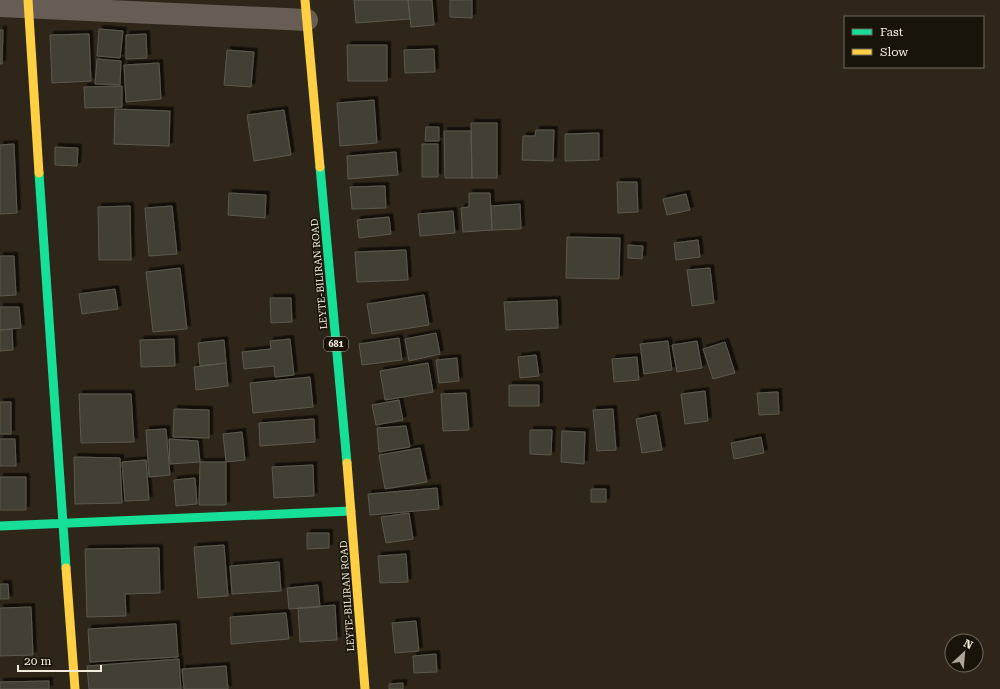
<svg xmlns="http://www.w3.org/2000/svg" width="1000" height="689" font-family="'Roboto Serif',serif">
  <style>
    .building { fill: #434035; stroke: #5b594d; filter: url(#shadow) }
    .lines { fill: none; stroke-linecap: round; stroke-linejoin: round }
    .street { stroke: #685d54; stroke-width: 22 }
    .fast { stroke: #16e098; stroke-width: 9 }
    .slow { stroke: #ffcf43; stroke-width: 9 }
    .labels { text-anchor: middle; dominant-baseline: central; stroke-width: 3; stroke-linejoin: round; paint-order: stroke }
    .shield { fill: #191409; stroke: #b2ab9d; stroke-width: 1 }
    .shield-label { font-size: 9px; font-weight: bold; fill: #f3ecdd }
    .street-label { font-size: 10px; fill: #f3ecdd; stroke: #191409 }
  </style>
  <defs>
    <filter id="shadow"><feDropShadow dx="3.5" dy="-3.5" stdDeviation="0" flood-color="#0009"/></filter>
  </defs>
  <rect width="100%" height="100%" fill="#2d2619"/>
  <path class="building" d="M354,0H408L410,19L356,23Z
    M408,0H432L434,25L411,27Z
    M450,0H472V18L450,17Z
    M99,29L123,31L120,58L97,56Z
    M0,30H3L2,64H0Z
    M89,34L91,81L52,83L50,35Z
    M146,34L147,58L126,59V35Z
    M347,45H387V81H348Z
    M434,49L435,72L405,73L404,50Z
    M227,50L254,52L251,87L224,85Z
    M97,59L121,61L120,85L95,84Z
    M159,63L161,99L126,102L124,65Z
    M122,86V107L85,108L84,87Z
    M374,100L377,143L340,146L337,103Z
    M115,109L170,111L169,146L114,144Z
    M284,110L291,155L254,161L247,115Z
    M471,123H497V178H472Z
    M426,127H439V141H425Z
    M536,130H554L553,161L522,160L523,136H535Z
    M444,131H471L472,178H445Z
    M599,133V160L565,161V134Z
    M14,144L17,213L0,214V145Z
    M422,144H438V177H422Z
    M55,147L78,148L77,166L55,165Z
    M396,152L398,175L348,179L347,156Z
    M617,182H637L638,212L618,213Z
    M385,186L386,208L352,209L350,187Z
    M229,193L266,195L265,218L228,215Z
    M469,193H490L492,230L463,232L461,208L469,207Z
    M686,194L690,210L667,215L663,199Z
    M520,204L521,229L492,230L491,206Z
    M130,206L131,260H99L98,207Z
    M172,206L177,254L149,256L145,208Z
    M453,211L455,233L420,236L418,214Z
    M389,217L391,234L359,238L357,220Z
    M567,237L620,238L619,279L566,278Z
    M698,240L700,257L676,260L674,243Z
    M628,245L643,246L642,259L628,258Z
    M406,250L408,280L357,282L355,252Z
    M0,256H14L16,295L0,296Z
    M180,268L187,329L153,332L146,272Z
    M710,268L714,303L692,306L687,270Z
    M115,289L118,309L82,314L79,294Z
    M424,295L429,325L372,334L367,304Z
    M270,298H291L292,322L271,323Z
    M557,300L558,328L506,330L504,302Z
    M0,307H19L21,328L0,330Z
    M12,329L13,350L0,351V330Z
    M436,333L440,354L409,361L405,339Z
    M399,338L402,360L362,365L359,344Z
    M174,339L175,366L141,367L140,340Z
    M290,339L294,375L275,377L274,366L244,369L242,352L271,349L270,341Z
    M224,340L226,363L200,366L198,343Z
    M668,341L672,370L644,374L640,344Z
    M697,341L702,368L677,372L672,345Z
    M725,342L735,373L713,379L703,349Z
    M536,355L539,376L520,378L518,357Z
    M637,357L639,380L614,382L612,359Z
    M457,358L459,381L439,383L436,360Z
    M226,363L228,386L196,390L194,367Z
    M428,363L433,392L385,400L380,371Z
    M310,377L313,407L253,413L250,383Z
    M509,385H539V406H509Z
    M705,391L708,421L685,424L681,394Z
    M778,392L779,414L759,415L757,393Z
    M466,393L469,430L443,431L441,394Z
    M79,394H131L134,442L81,443Z
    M399,400L403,420L376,425L372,405Z
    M0,402H11V434H0Z
    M174,409L209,410V438L173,437Z
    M613,409L616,450L597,451L593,410Z
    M656,415L662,450L642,453L636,419Z
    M314,419L315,442L260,446L259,423Z
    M406,426L410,447L379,452L377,428Z
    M166,429L170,475L149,477L146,430Z
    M530,430H552L551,455L530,454Z
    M562,431L585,432L584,464L561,462Z
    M242,432L245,460L226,462L223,434Z
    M761,437L764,453L734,459L731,443Z
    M0,439H15L16,466H0Z
    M169,439L198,441L200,462L170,464Z
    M420,448L427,482L385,489L379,455Z
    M74,457L120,458L122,503L75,504Z
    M146,460L149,500L125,501L122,462Z
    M200,462H226V505H199Z
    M313,465L314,496L274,498L272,467Z
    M0,477H26V510H0Z
    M195,478L197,504L176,506L174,480Z
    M437,488L439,509L370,515L368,494Z
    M591,489H606V502H591Z
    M409,513L413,539L386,543L381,517Z
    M307,533H329V548L307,549Z
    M224,545L228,596L198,598L194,547Z
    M159,548L160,593L125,594L126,616L87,617L85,549Z
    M406,554L408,582L380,583L378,556Z
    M279,562L281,591L232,594L230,566Z
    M0,584H8L9,599H0Z
    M318,585L320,607L289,609L287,588Z
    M335,605L337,640L300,642L298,608Z
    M31,607L33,655L0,656V608Z
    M286,613L289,639L231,644L230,617Z
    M416,621L419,651L395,653L392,623Z
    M176,624L178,657L90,662L88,629Z
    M436,654L437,672L414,673L413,656Z
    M179,659L181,689H89L87,666Z
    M226,666L228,689H184L182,669Z
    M49,681V689H0V682Z
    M403,683V689H389V684Z"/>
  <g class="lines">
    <path class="street" d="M0,6L307,20"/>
    <path class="fast" d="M320,167L347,463
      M39,173L66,568
      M0,526L351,511"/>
    <path class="slow" d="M28,0L39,173
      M305,0L320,167
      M347,463L365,689
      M66,568L75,689"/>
  </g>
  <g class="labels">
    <rect class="shield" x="324" y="337" width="24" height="14" rx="3"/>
    <g class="shield-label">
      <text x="336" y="344">681</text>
    </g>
    <g class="street-label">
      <text transform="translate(319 274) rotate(-95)">LEYTE-BILIRAN ROAD</text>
      <text transform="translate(347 596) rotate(-94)">LEYTE-BILIRAN ROAD</text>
    </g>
  </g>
  <rect x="844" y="16" width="140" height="52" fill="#191409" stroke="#706a5e"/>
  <rect x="852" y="29" width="20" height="6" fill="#16e098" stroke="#706a5e"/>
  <text x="880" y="36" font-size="12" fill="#f3ecdd">Fast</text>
  <rect x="852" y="49" width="20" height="6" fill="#ffcf43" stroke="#706a5e"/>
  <text x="880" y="56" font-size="12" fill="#f3ecdd">Slow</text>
  <g transform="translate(964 653) rotate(26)"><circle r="19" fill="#191409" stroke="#706a5e"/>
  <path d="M0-3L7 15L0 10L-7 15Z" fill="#aea798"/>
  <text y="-6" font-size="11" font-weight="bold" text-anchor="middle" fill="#f3ecdd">N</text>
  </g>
  <path d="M18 665v6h83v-6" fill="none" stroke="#f3ecdd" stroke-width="2"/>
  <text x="24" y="665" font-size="12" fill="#f3ecdd" stroke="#191409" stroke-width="3" paint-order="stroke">20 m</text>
</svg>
